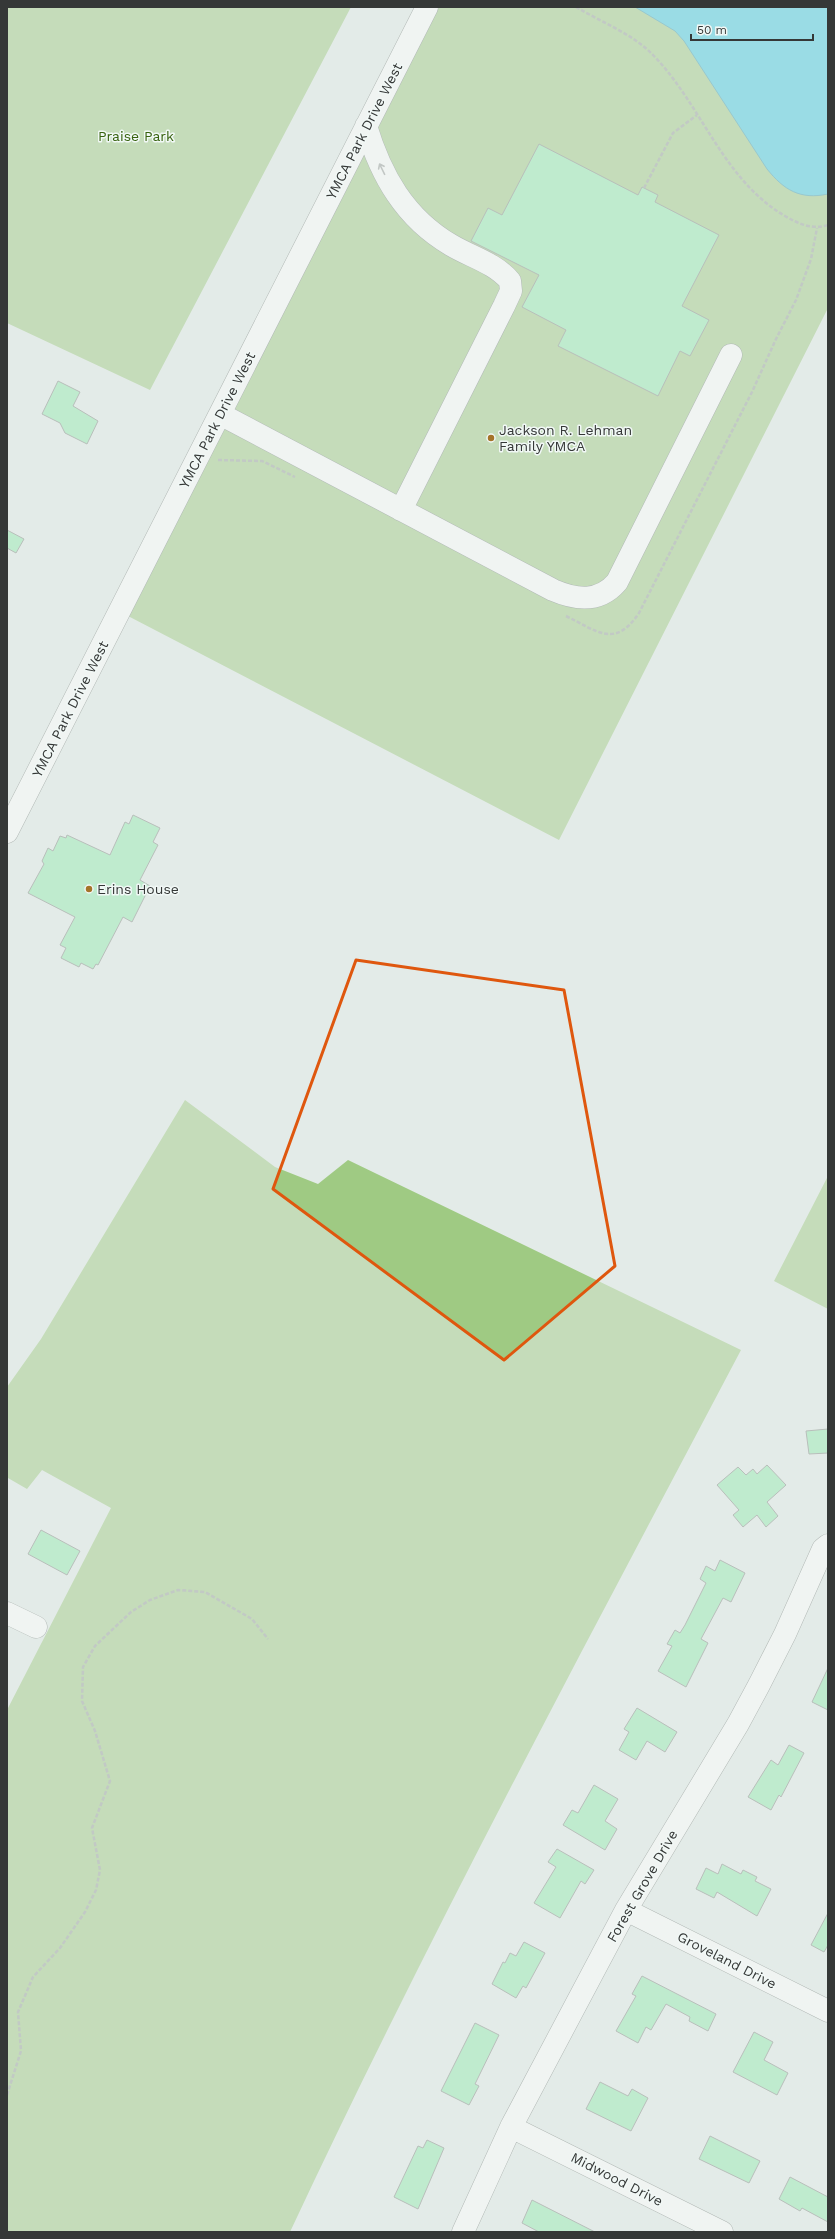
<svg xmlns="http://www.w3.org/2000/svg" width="835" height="2239" font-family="'Work Sans',sans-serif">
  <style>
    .green { fill: #9fca83 }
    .water { fill: #41c9e3; stroke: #3d9eaf }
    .building { fill: #93ebb0; stroke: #848985 }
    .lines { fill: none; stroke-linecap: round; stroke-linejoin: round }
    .minor-casing { stroke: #777e7c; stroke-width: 23 }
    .path { stroke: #999f9c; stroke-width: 2.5; stroke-dasharray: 4 2; stroke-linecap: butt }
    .minor { stroke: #fff; stroke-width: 22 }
    .oneway { stroke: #9a9c9b }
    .marked { fill: none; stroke: #df570e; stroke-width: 3; stroke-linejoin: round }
    .poi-dot { fill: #a57429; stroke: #f1f8f6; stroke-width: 1.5 }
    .labels { text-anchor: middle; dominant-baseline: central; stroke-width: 3; stroke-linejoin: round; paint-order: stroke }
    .street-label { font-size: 14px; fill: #353837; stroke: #f1f8f6 }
    .park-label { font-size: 14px; fill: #37620e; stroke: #f1f8f6 }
    .poi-label { font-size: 14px; fill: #353837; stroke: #f1f8f6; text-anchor: start }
  </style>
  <rect width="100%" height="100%" fill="#e3ebe8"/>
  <path class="green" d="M7,7H351L150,390L7,323Z
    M439,7H828V308L559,840L128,616Z
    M185,1100L275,1167L318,1184L348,1160L741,1350C587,1642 430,1933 290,2232H7V1710L111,1508L42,1470L27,1489L8,1478L7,1387L41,1339Z
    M828,1176V1309L774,1281Z"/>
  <path class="water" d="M635,7H828V194C800,200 784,190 767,169L684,41L675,31Z"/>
  <path class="building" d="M539,144L638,195L642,187L658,195L655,202L719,235L682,306L709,320L690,356L680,351L658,396L558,346L566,330L522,307L539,275L471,241L488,208L502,215Z
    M58,381L80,392L73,406L98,421L87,444L65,433L60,423L42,414Z
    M7,530L24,539L16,553L7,548Z
    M133,815L160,828L153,842L158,845L140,880L150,886L132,922L123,917L98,965L96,964L93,969L81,963L79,967L61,958L66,948L60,945L75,917L28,893L44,864L42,861L48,848L53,851L60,836L66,838L67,835L110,855L125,822L129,824Z
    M828,1429V1453L809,1454L806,1431Z
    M767,1465L786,1485L767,1502L778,1516L766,1527L757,1515L743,1527L733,1515L739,1510L717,1485L738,1467L746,1475L753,1469L757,1474Z
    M41,1530L80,1551L67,1575L28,1554Z
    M720,1560L745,1573L731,1602L723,1598L701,1639L708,1643L686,1687L658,1671L672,1646L667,1644L675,1630L680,1633L685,1625L706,1583L700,1579L706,1566L715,1571Z
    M828,1668V1710L812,1702Z
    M637,1708L677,1732L665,1752L647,1741L636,1760L619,1750L629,1732L624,1729Z
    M789,1745L804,1753L781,1797L779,1795L771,1810L748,1797L771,1760L778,1765Z
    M594,1785L618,1799L605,1821L617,1829L605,1850L563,1825L572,1810L578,1813Z
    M557,1849L594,1870L585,1884L581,1881L560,1918L534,1903L556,1867L548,1862Z
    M722,1864L741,1874L743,1870L757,1877L755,1881L771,1889L757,1916L717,1892L714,1898L696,1889L706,1868L718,1874Z
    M828,1913V1945L824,1952L811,1945Z
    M524,1942L545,1953L526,1988L523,1986L516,1998L492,1984L503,1962L505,1963L510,1953L516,1956Z
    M642,1976L716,2014L708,2031L689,2021L690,2017L666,2004L651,2030L646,2027L638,2043L616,2031L636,1996L632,1994Z
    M475,2023L499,2035L475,2084L479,2086L469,2105L441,2091Z
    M754,2032L773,2042L764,2060L788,2073L777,2095L733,2072Z
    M600,2082L628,2096L632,2089L648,2098L631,2131L586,2109Z
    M710,2136L760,2161L749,2183L699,2159Z
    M427,2140L444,2148L418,2209L394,2197L418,2146L423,2148Z
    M790,2177L828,2197V2222L802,2208L800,2211L779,2199Z
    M532,2200L595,2232H539L522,2223Z"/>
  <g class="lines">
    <defs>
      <path id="minor" d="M366,126C381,176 405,218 451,245C471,257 495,263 510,281L511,291L504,306L401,510
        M220,414L553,590C576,600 599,603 617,582L731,355
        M7,832L427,7
        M7,1613L36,1627
        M626,1910L828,2011
        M511,2127L722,2232
        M463,2232L511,2127L626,1910L738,1724L759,1685L785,1634L823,1549L828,1545"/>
    </defs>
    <use href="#minor" class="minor-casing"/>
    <path class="path" d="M576,7C601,22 633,34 653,55C702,105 722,179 785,216C799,224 812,230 828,225
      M644,188L673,133L697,115
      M218,460L262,461L295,477
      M566,616C597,631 615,649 639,613L752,392L776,339L796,300L811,259L817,228
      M7,2095L21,2051L18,2012L33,1977L60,1948L85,1912L96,1890L100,1870L92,1828L110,1781L95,1731L82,1701L83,1667L95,1646L131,1612L150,1600L178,1590L205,1592L252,1619L268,1639"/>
    <use href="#minor" class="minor"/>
  </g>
  <defs><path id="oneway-shaft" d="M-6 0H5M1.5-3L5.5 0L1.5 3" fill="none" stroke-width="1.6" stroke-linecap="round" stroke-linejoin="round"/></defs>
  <use class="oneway" href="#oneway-shaft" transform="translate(382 169) rotate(-116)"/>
  <path d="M0 0H835V2239H0ZM356,960L564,990L615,1266L504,1360L273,1189Z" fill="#e3ebe8" fill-opacity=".55" fill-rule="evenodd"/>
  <path class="marked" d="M356,960L564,990L615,1266L504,1360L273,1189Z"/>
  <g class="poi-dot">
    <circle cx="491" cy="438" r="4"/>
    <circle cx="89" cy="889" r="4"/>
  </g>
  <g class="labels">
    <g class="street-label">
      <text transform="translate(364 131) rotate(-63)">YMCA Park Drive West</text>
      <text transform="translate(217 420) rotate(-63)">YMCA Park Drive West</text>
      <text transform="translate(70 709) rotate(-63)">YMCA Park Drive West</text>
      <text transform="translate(642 1886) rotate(-60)">Forest Grove Drive</text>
      <text transform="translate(727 1960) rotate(27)">Groveland Drive</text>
      <text transform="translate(617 2179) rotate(27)">Midwood Drive</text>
    </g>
    <g class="park-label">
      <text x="136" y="136">Praise Park</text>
    </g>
    <g class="poi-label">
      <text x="499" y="430">Jackson R. Lehman<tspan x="499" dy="16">Family YMCA</tspan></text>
      <text x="97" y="889">Erins House</text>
    </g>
  </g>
  <rect width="835" height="2239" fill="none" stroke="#353837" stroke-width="16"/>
  <path d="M691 34v6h122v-6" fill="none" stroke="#353837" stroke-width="2"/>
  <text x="697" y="34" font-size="12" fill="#353837" stroke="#f1f8f6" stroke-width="3" paint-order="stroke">50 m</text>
</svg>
